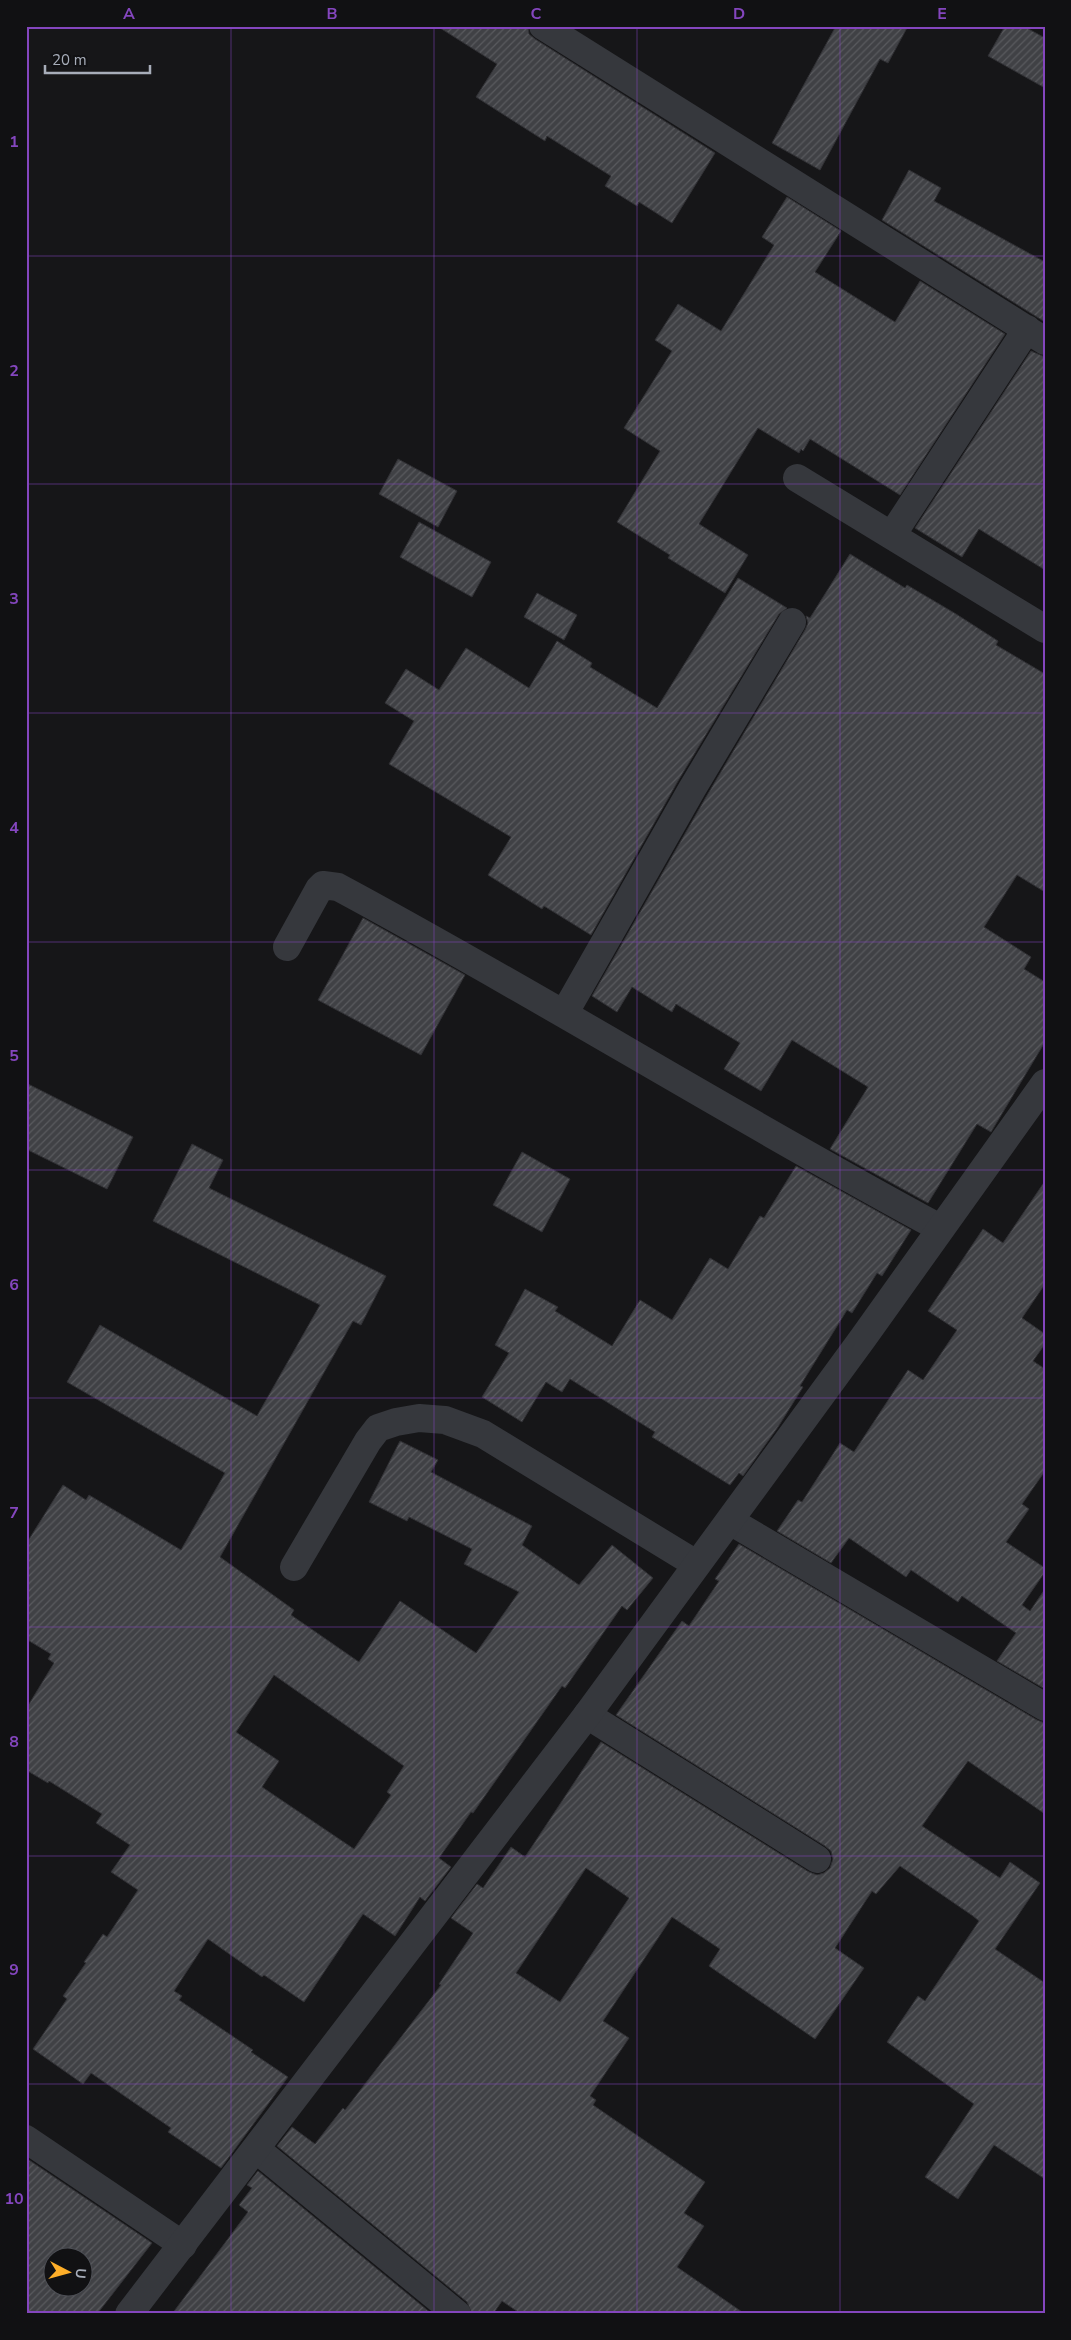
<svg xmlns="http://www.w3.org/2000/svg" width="1071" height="2340" viewBox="0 0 1071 2340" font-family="'Nunito Sans',sans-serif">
	<defs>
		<pattern id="building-hatch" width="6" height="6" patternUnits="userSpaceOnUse" patternTransform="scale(1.25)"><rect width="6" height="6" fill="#404145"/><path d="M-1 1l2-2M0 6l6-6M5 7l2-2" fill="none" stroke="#595a5e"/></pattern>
	</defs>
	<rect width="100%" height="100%" fill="#161618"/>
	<path fill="url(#building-hatch)" stroke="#303034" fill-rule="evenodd" d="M 437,26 L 528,26 L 529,34 L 535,39 L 715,153 L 672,223 L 639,202 L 637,206 L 605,186 L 611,176 L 547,136 L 545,141 L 476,97 L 497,64 Z
		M 836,26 L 908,26 L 888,63 L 880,59 L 820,170 L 772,143 Z
		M 1005,26 L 1023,26 L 1045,38 L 1045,88 L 988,56 Z
		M 909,170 L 941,188 L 934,201 L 1045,262 L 1045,322 L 882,220 Z
		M 787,197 L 841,231 L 815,272 L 895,322 L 920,281 L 1005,334 L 900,495 L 810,439 L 803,451 L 801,449 L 799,453 L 758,428 L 699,524 L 748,555 L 725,593 L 668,558 L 670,555 L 617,522 L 660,451 L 624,428 L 672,351 L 655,340 L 678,304 L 721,331 L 774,245 L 762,237 Z
		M 1031,351 L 1045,357 L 1045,570 L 979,529 L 962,557 L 915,528 Z
		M 398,459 L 457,491 L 438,527 L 379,494 Z
		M 419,522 L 491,562 L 472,597 L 400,557 Z
		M 850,554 L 905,588 L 907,585 L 956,614 L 998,641 L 996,645 L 1045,674 L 1045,892 L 1017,875 L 984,927 L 1031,957 L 1024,969 L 1045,982 L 1045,1042 L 991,1132 L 977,1124 L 928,1203 L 830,1149 L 868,1087 L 792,1040 L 761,1091 L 724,1069 L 740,1043 L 676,1004 L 672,1012 L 632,987 L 617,1012 L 592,996 L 706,797 L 805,630 L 808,623 L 806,616 L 810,618 Z
		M 738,578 L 787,608 L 779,614 L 678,781 L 591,935 L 544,906 L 542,909 L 488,875 L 511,837 L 389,764 L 414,721 L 385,703 L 406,669 L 439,690 L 466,648 L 529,688 L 557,641 L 592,663 L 590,667 L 657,708 Z
		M 537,593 L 577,615 L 564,640 L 524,617 Z
		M 363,918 L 465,975 L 421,1055 L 318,1000 Z
		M 26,1083 L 133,1137 L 107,1189 L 26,1149 Z
		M 192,1144 L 223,1160 L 209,1188 L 386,1276 L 361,1325 L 353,1321 L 220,1557 L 294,1610 L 291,1615 L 359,1662 L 400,1601 L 476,1653 L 519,1592 L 464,1564 L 472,1549 L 409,1517 L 407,1521 L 369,1502 L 400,1441 L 438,1460 L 431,1472 L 532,1526 L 522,1545 L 579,1585 L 612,1545 L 653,1578 L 627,1610 L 622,1606 L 565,1688 L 562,1686 L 473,1813 L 471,1812 L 439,1858 L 451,1867 L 425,1901 L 420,1897 L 395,1936 L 363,1914 L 304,2002 L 264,1975 L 262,1977 L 208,1939 L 174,1991 L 182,1996 L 179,2000 L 253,2050 L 251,2052 L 288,2077 L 221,2168 L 168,2132 L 171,2128 L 91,2073 L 83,2084 L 33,2049 L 67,1999 L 63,1996 L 86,1963 L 84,1962 L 103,1934 L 107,1937 L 138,1890 L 111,1872 L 130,1845 L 96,1823 L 102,1814 L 49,1781 L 48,1783 L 26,1770 L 26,1709 L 54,1663 L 48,1659 L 51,1654 L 26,1639 L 26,1544 L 63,1485 L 86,1500 L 89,1495 L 181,1550 L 225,1473 L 67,1382 L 100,1325 L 257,1416 L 320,1305 L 153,1221 ZM 274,1675 L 404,1766 L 387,1792 L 391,1795 L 354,1849 L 262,1787 L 279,1761 L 236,1732 Z
		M 522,1152 L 570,1179 L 542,1232 L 493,1205 Z
		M 796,1166 L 911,1230 L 882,1276 L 877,1273 L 852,1313 L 847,1310 L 800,1386 L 803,1387 L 778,1427 L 743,1476 L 739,1473 L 730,1485 L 652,1437 L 655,1432 L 570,1379 L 562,1392 L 546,1382 L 522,1422 L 482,1397 L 509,1353 L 495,1345 L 525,1289 L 558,1307 L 555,1311 L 612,1346 L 640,1300 L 672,1320 L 710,1258 L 728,1269 L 760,1216 L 764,1218 Z
		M 1045,1181 L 1045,1284 L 1022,1318 L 1045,1334 L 1045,1344 L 1033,1361 L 1045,1369 L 1045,1471 L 1022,1504 L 1029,1509 L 1006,1542 L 1045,1568 L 1045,1572 L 1022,1605 L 1030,1611 L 1045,1589 L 1045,1689 L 997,1661 L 1016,1633 L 962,1596 L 958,1602 L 911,1570 L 906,1577 L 849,1538 L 831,1563 L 777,1531 L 798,1500 L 802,1502 L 840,1443 L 854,1452 L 908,1370 L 923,1380 L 957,1330 L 928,1311 L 983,1229 L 1003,1243 Z
		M 739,1544 L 1037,1720 L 1045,1723 L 1045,1814 L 968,1761 L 922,1826 L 1000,1878 L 1010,1862 L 1040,1883 L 995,1949 L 1045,1983 L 1045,2179 L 994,2145 L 958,2199 L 925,2177 L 974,2104 L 887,2042 L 918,1996 L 925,2001 L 979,1921 L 973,1916 L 900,1866 L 876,1894 L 872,1891 L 835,1948 L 864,1968 L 815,2039 L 709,1966 L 720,1949 L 672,1917 L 603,2021 L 629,2038 L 590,2096 L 596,2100 L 593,2105 L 705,2182 L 684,2213 L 704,2226 L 677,2267 L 745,2314 L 521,2314 L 502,2301 L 493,2314 L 472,2314 L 467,2302 L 277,2146 L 292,2127 L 315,2144 L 343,2108 L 345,2110 L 441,1985 L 439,1984 L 473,1933 L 451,1918 L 477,1884 L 483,1888 L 511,1847 L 525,1857 L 601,1742 L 809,1872 L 817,1875 L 824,1873 L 830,1868 L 833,1859 L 831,1851 L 825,1846 L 616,1715 L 682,1621 L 689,1626 L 719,1581 L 715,1579 ZM 586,1868 L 629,1898 L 560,2002 L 516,1973 Z
		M 26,2158 L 152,2243 L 97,2314 L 26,2314 ZM 52,2258 L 82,2258 L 82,2288 L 52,2288 Z
		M 258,2171 L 432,2314 L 172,2314 L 248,2212 L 239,2205 L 252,2188 L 247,2185 Z"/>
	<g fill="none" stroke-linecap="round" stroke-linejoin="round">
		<path stroke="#36383d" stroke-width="28" d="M 543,26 L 1045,341
			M 797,478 L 1045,629
			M 892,535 L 1027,329
			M 287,947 L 319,889 L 323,885 L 338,887 C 541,996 737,1119 940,1228
			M 564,1014 L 692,789 L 792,622
			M 730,1521 L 1045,1707
			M 294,1567 L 368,1441 L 378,1428 L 396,1422 L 419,1418 L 445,1420 L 483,1434 L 696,1564
			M 587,1715 L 817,1859
			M 26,2139 L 183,2245
			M 256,2149 L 457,2314"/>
		<path stroke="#36383d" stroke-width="28" d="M 129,2314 L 587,1715 L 863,1338 L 1045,1083"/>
	</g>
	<path fill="none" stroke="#8446be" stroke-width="1" stroke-opacity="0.55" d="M 231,26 L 231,2314M 434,26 L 434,2314M 637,26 L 637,2314M 840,26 L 840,2314M 26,256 L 1045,256M 26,484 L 1045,484M 26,713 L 1045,713M 26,942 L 1045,942M 26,1170 L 1045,1170M 26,1398 L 1045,1398M 26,1627 L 1045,1627M 26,1856 L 1045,1856M 26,2084 L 1045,2084"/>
	<rect width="1071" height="2340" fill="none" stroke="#111113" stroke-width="55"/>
	<g transform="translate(68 2272) rotate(96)"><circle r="24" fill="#111113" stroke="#4d4f55"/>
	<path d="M0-4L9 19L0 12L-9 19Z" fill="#fdae29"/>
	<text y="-8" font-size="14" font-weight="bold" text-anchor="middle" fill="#a7adb9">U</text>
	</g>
	<path d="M45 65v8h105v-8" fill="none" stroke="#a7adb9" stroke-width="2.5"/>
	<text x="52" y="65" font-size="15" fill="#a7adb9" stroke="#111113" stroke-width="4" paint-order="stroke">20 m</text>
	<rect x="28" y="28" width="1016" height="2284" fill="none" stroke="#8446be" stroke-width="2"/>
	<g font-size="16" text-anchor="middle" font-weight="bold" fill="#8446be">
		<text x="129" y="19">A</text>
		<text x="332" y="19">B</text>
		<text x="536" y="19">C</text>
		<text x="739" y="19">D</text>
		<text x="942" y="19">E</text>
		<text x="14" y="147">1</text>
		<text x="14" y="376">2</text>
		<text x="14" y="604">3</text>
		<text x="14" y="833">4</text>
		<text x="14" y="1061">5</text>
		<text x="14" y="1290">6</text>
		<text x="14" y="1518">7</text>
		<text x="14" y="1747">8</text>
		<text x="14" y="1975">9</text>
		<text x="14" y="2204">10</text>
	</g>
</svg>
